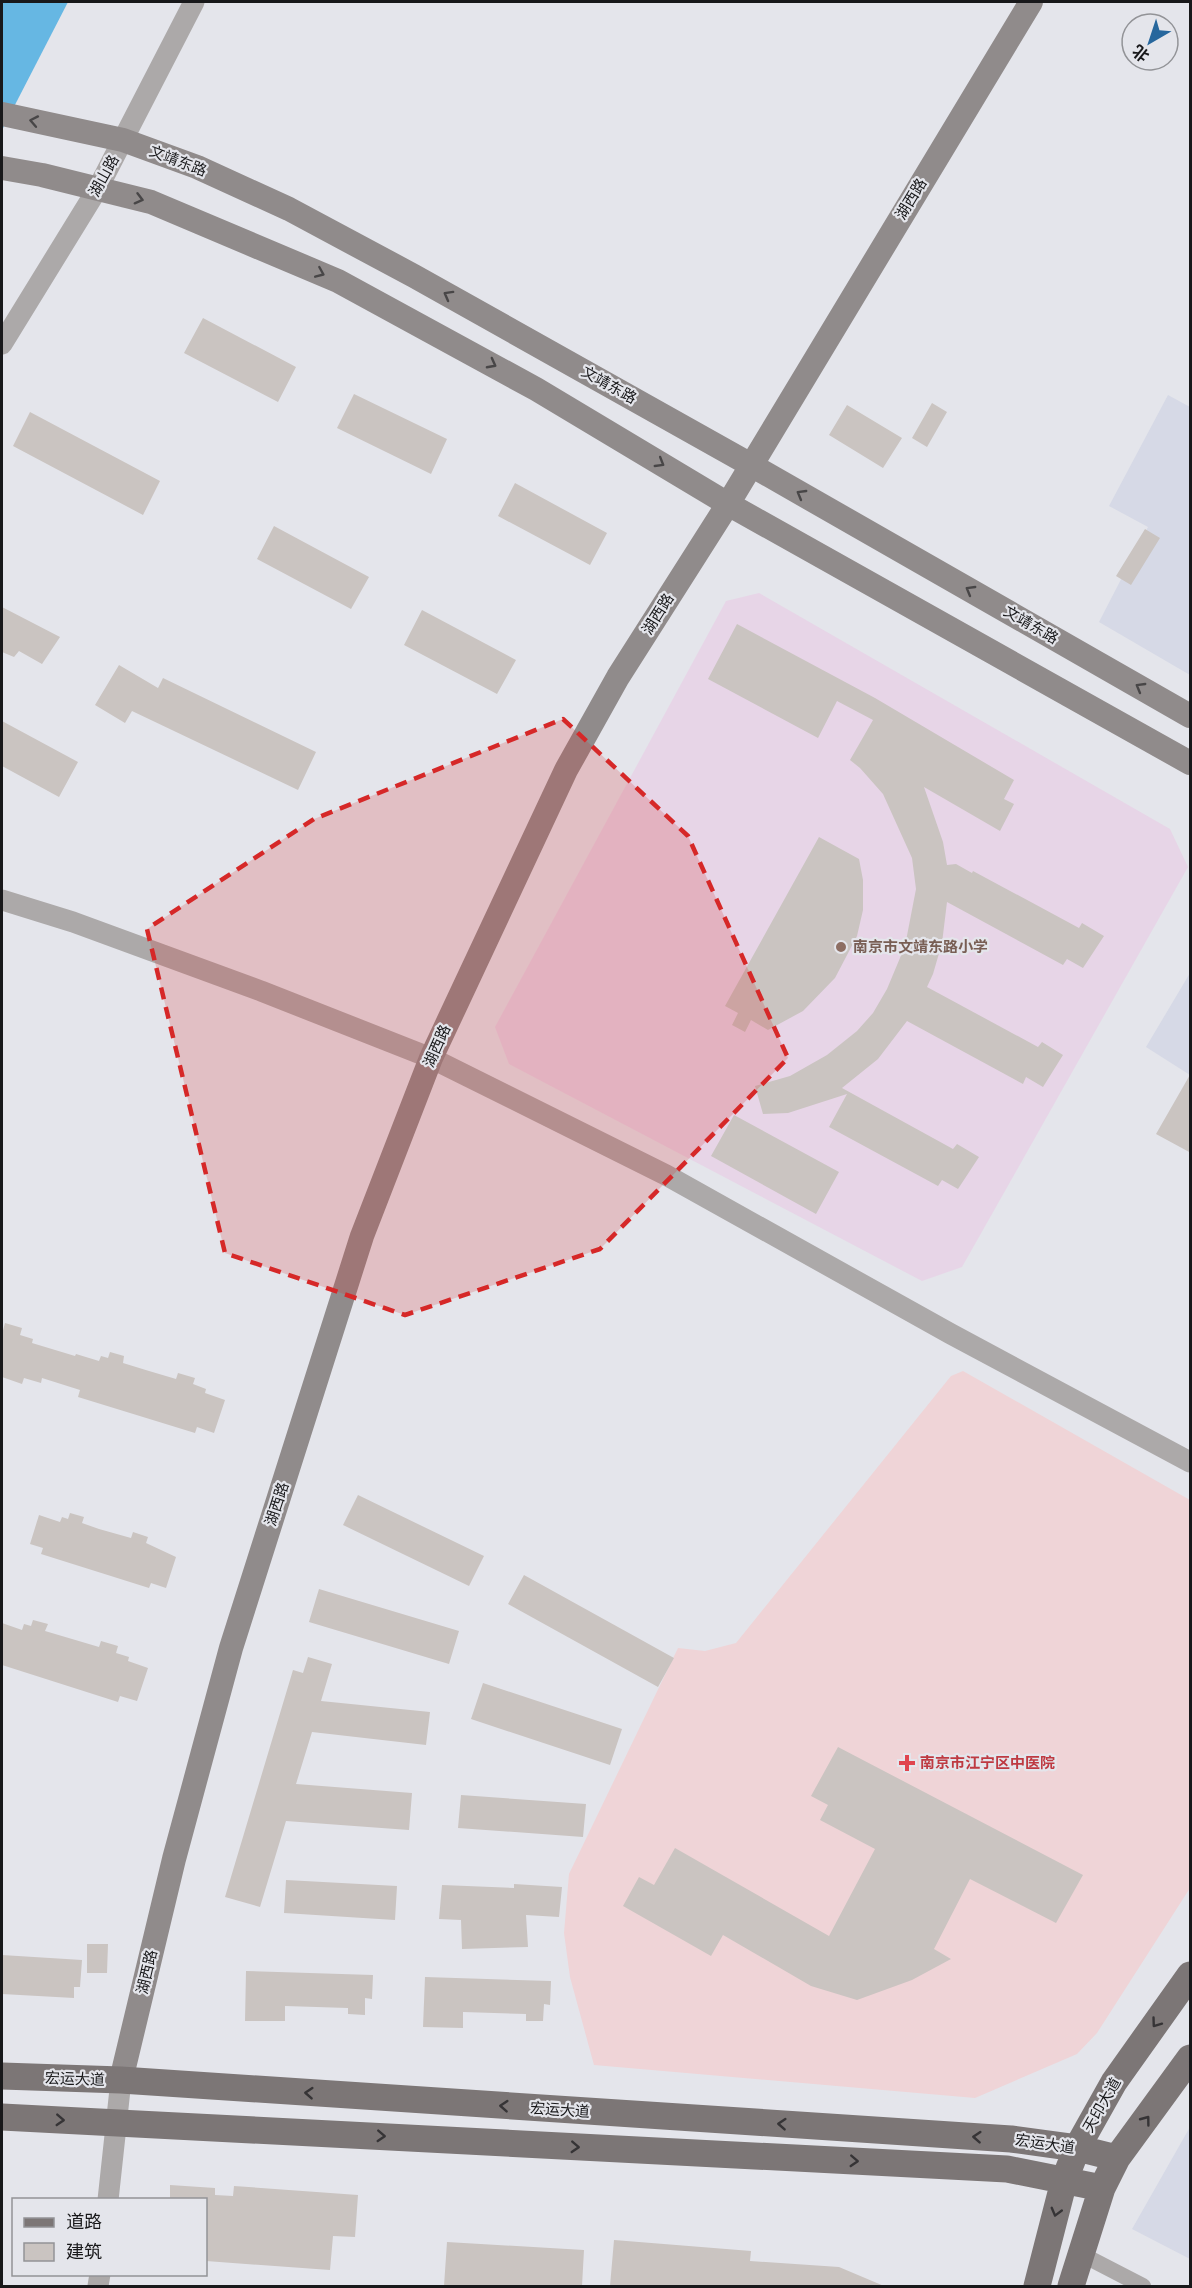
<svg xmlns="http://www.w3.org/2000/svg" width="1192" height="2288" viewBox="0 0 1192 2288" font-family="'IBM Plex Sans','Noto Sans SC',sans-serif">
	<rect width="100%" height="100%" fill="#e4e5eb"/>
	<path fill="#d6d9e6" d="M 1168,395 L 1190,407 L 1190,675 L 1099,622 L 1148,527 L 1109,506 Z
		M 1190,973 L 1190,1075 L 1146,1047 Z
		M 1190,2127 L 1190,2259 L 1132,2229 Z"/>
	<path fill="#e7d5e7" d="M 759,593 L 1170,829 L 1188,867 L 962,1267 L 922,1281 L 509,1064 L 495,1027 L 726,601 Z"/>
	<path fill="#efd4d7" d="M 963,1371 L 1190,1500 L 1190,1888 L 1097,2033 L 1077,2054 L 975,2098 L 594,2065 L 570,1977 L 564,1933 L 569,1874 L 678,1648 L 705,1651 L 736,1643 L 951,1376 Z"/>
	<path fill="#66b7e3" d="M 2,2 L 68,2 L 2,130 Z"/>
	<path fill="#cac4c1" d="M 203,318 L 296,367 L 278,402 L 184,353 Z
		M 354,394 L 447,439 L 431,474 L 337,428 Z
		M 932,403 L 947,412 L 927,447 L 912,438 Z
		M 847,405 L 902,438 L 883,468 L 829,435 Z
		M 30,412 L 160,481 L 143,515 L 13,446 Z
		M 515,483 L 607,533 L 590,565 L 498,516 Z
		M 274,526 L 369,577 L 351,609 L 257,559 Z
		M 1145,529 L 1160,538 L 1131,585 L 1116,576 Z
		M 2,607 L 60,637 L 42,664 L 19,651 L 14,657 L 2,652 Z
		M 422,610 L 516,660 L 497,694 L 404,645 Z
		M 737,624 L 875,698 L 1014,780 L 1004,799 L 1014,804 L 1000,831 L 924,787 L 943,842 L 947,865 L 956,864 L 972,873 L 973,871 L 1079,928 L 1082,923 L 1104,936 L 1083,968 L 1067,959 L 1063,965 L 947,902 L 942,943 L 933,974 L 927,987 L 1038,1047 L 1042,1042 L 1063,1055 L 1043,1087 L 1026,1077 L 1023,1084 L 907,1021 L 878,1059 L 842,1088 L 953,1149 L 957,1144 L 979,1157 L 958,1189 L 942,1180 L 938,1186 L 829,1127 L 847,1094 L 788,1113 L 763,1114 L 755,1086 L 790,1076 L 827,1055 L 857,1031 L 873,1013 L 887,989 L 905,946 L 916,889 L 912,858 L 883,794 L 860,768 L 850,760 L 873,720 L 837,701 L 818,738 L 708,679 Z
		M 119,665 L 158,688 L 163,678 L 316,752 L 298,790 L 132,711 L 125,723 L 95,705 Z
		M 2,721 L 78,762 L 59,797 L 2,766 Z
		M 819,837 L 859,859 L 863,880 L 863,910 L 857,936 L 835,978 L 803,1011 L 768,1030 L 751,1020 L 745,1032 L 732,1025 L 738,1013 L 725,1006 Z
		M 1191,1073 L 1191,1153 L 1156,1134 Z
		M 734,1115 L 839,1172 L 816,1214 L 711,1156 Z
		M 5,1323 L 22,1328 L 20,1335 L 33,1339 L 32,1343 L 75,1356 L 76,1354 L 99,1361 L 101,1356 L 108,1358 L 110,1352 L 124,1356 L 123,1363 L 149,1371 L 176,1379 L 178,1373 L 195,1378 L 193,1384 L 206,1389 L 205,1393 L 225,1400 L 214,1433 L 197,1427 L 195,1433 L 78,1397 L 80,1390 L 42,1378 L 41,1383 L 24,1378 L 22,1384 L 2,1377 L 2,1334 Z
		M 358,1495 L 484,1556 L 469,1586 L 343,1525 Z
		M 70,1513 L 84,1517 L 82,1523 L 99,1529 L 131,1538 L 133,1532 L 148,1537 L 146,1543 L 176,1557 L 166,1588 L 151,1583 L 149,1588 L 41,1554 L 43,1548 L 30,1544 L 39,1515 L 60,1522 L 62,1517 L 68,1519 Z
		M 524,1575 L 674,1658 L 658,1687 L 508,1604 Z
		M 319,1589 L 459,1631 L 449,1664 L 309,1622 Z
		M 33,1620 L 48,1624 L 45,1631 L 99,1647 L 101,1641 L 118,1646 L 116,1653 L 129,1657 L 128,1661 L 148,1668 L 137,1701 L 120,1696 L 118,1702 L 2,1665 L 2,1623 L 22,1630 L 24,1624 L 31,1626 Z
		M 308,1657 L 332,1664 L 321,1701 L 430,1712 L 426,1745 L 312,1732 L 296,1784 L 412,1793 L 409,1830 L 286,1821 L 260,1907 L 225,1897 L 293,1670 L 303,1673 Z
		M 483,1683 L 622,1729 L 610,1765 L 471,1719 Z
		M 838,1747 L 1083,1875 L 1056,1923 L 970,1879 L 934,1949 L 951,1959 L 912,1980 L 857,2000 L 811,1986 L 723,1935 L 711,1956 L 623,1906 L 639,1877 L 654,1885 L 675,1848 L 829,1936 L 875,1849 L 820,1820 L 828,1805 L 811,1796 Z
		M 461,1795 L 586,1804 L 583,1837 L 458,1828 Z
		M 286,1880 L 397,1886 L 395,1920 L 284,1913 Z
		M 514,1884 L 562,1887 L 559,1917 L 526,1915 L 528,1947 L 462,1949 L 461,1920 L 439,1919 L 442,1885 L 514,1888 Z
		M 87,1944 L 108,1944 L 107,1973 L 87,1973 Z
		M 2,1955 L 82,1960 L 80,1987 L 74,1987 L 74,1998 L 2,1994 Z
		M 246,1971 L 373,1975 L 372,1999 L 365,1998 L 365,2015 L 348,2014 L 348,2008 L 285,2006 L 285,2021 L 245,2021 Z
		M 425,1977 L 551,1981 L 550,2005 L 544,2004 L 543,2021 L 526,2021 L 526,2014 L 463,2012 L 463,2028 L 423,2027 Z
		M 170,2185 L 215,2188 L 215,2195 L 233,2196 L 234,2186 L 358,2195 L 355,2237 L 333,2236 L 330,2270 L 206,2261 L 206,2199 L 170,2199 Z
		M 614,2240 L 751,2251 L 750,2261 L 839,2267 L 884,2286 L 610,2286 Z
		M 447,2242 L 584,2250 L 582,2286 L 444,2286 Z"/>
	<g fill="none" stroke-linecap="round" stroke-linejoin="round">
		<path stroke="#aca9a9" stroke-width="16" d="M 1081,2254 L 1143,2286"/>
		<path stroke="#aca9a9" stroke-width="21" d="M 2,344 L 98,188 L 194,2
			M 2,900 L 73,922 L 261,991 L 431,1058 L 666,1175 L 951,1334 L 1190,1462
			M 108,2200 L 121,2080
			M 98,2286 L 100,2274"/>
		<path stroke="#908b8b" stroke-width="24" d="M 2,114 L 123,140 L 197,167 L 289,209 L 414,276 L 751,465 L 1190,716
			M 2,168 L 42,175 L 151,202 L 338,281 L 536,389 L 728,504 L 1190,763
			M 121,2080 L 174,1859 L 231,1648 L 362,1236 L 431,1058 L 566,770 L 618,677 L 728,504 L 1031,2"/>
		<path stroke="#7c7676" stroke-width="27" d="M 2,2076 L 121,2080 L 1011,2139 L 1077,2148 L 1117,2158
			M 2,2117 L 1007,2169 L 1102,2188
			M 1037,2286 L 1064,2181 L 1077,2148 L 1114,2082 L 1190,1975
			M 1071,2286 L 1102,2188 L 1117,2158 L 1190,2058"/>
	</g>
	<defs><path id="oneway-chevron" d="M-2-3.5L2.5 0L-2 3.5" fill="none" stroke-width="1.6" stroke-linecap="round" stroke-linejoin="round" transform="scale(1.5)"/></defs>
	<g stroke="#484647">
		<use href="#oneway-chevron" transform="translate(34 121) rotate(-169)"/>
		<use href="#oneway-chevron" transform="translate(139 199) rotate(15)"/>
		<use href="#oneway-chevron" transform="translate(320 273) rotate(23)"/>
		<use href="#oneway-chevron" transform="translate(448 295) rotate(-151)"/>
		<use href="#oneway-chevron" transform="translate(492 364) rotate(28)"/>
		<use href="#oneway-chevron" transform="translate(660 463) rotate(31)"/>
		<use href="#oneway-chevron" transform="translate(801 494) rotate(-150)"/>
		<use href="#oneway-chevron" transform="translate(970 590) rotate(-150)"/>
		<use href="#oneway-chevron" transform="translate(1140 687) rotate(-150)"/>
	</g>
	<g stroke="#363436">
		<use href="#oneway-chevron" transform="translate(1156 2023) rotate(126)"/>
		<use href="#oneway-chevron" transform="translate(309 2093) rotate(-176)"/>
		<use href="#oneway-chevron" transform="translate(504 2106) rotate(-176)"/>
		<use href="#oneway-chevron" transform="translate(60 2120) rotate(3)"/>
		<use href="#oneway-chevron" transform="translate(1146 2120) rotate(-53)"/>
		<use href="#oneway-chevron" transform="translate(782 2124) rotate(-176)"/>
		<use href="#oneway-chevron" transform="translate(381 2136) rotate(3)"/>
		<use href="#oneway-chevron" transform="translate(977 2137) rotate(-176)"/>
		<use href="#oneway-chevron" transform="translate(575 2147) rotate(3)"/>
		<use href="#oneway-chevron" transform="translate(854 2161) rotate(3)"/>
		<use href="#oneway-chevron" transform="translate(1056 2212) rotate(105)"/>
	</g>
	<path fill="#d62828" fill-opacity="0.2" stroke="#d62828" stroke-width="4.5" stroke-dasharray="12 8" stroke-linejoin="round" d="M 563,719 L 688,836 L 788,1058 L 600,1249 L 405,1315 L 225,1253 L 147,929 L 314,819 Z"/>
	<circle fill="#8d6e63" stroke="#e4e5eb" stroke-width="2" cx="841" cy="947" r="6"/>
	<path fill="#e0444e" stroke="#e4e5eb" stroke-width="2" d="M904 1754h6v6h6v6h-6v6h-6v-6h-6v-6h6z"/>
	<g text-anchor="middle" stroke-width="4.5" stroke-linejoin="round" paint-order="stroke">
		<g font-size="15" fill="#18181a" stroke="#e4e5eb">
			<text transform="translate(178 161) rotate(21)" y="5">文靖东路</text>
			<text transform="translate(104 176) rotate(-61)" y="5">湖山路</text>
			<text transform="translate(911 199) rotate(-59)" y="5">湖西路</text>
			<text transform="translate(609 385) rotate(29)" y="5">文靖东路</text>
			<text transform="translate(658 614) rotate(-58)" y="5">湖西路</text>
			<text transform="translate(1031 625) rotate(30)" y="5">文靖东路</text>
			<text transform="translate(437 1046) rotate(-66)" y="5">湖西路</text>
			<text transform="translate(277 1504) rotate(-72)" y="5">湖西路</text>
			<text transform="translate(147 1972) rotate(-77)" y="5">湖西路</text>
			<text transform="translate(75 2079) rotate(2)" y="5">宏运大道</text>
			<text transform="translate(1102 2105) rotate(-60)" y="5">天印大道</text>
			<text transform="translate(560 2110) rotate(4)" y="5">宏运大道</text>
			<text transform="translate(1045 2144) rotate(8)" y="5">宏运大道</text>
		</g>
		<g font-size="15" font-weight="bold" fill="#785e54" stroke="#e4e5eb" text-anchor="start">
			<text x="853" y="952">南京市文靖东路小学</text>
		</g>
		<g font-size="15" font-weight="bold" fill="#be3a42" stroke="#e4e5eb" text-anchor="start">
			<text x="920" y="1768">南京市江宁区中医院</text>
		</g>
	</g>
	<rect width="1192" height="2288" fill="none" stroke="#18181a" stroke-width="6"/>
	<rect x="12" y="2198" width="195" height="78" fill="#e4e5eb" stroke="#929397" stroke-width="1.5"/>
	<rect x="24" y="2218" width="30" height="9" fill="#7c7676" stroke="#929397" stroke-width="1.5"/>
	<text x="66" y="2228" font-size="18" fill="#18181a">道路</text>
	<rect x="24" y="2243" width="30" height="18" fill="#cac4c1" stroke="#929397" stroke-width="1.5"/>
	<text x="66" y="2258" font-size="18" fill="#18181a">建筑</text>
	<g transform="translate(1150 42) rotate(219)"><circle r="28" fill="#e4e5eb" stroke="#929397" stroke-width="1.5"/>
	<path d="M0-4.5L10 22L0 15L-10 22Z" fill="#27679d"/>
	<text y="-9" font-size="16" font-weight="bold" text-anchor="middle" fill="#18181a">北</text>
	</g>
</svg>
